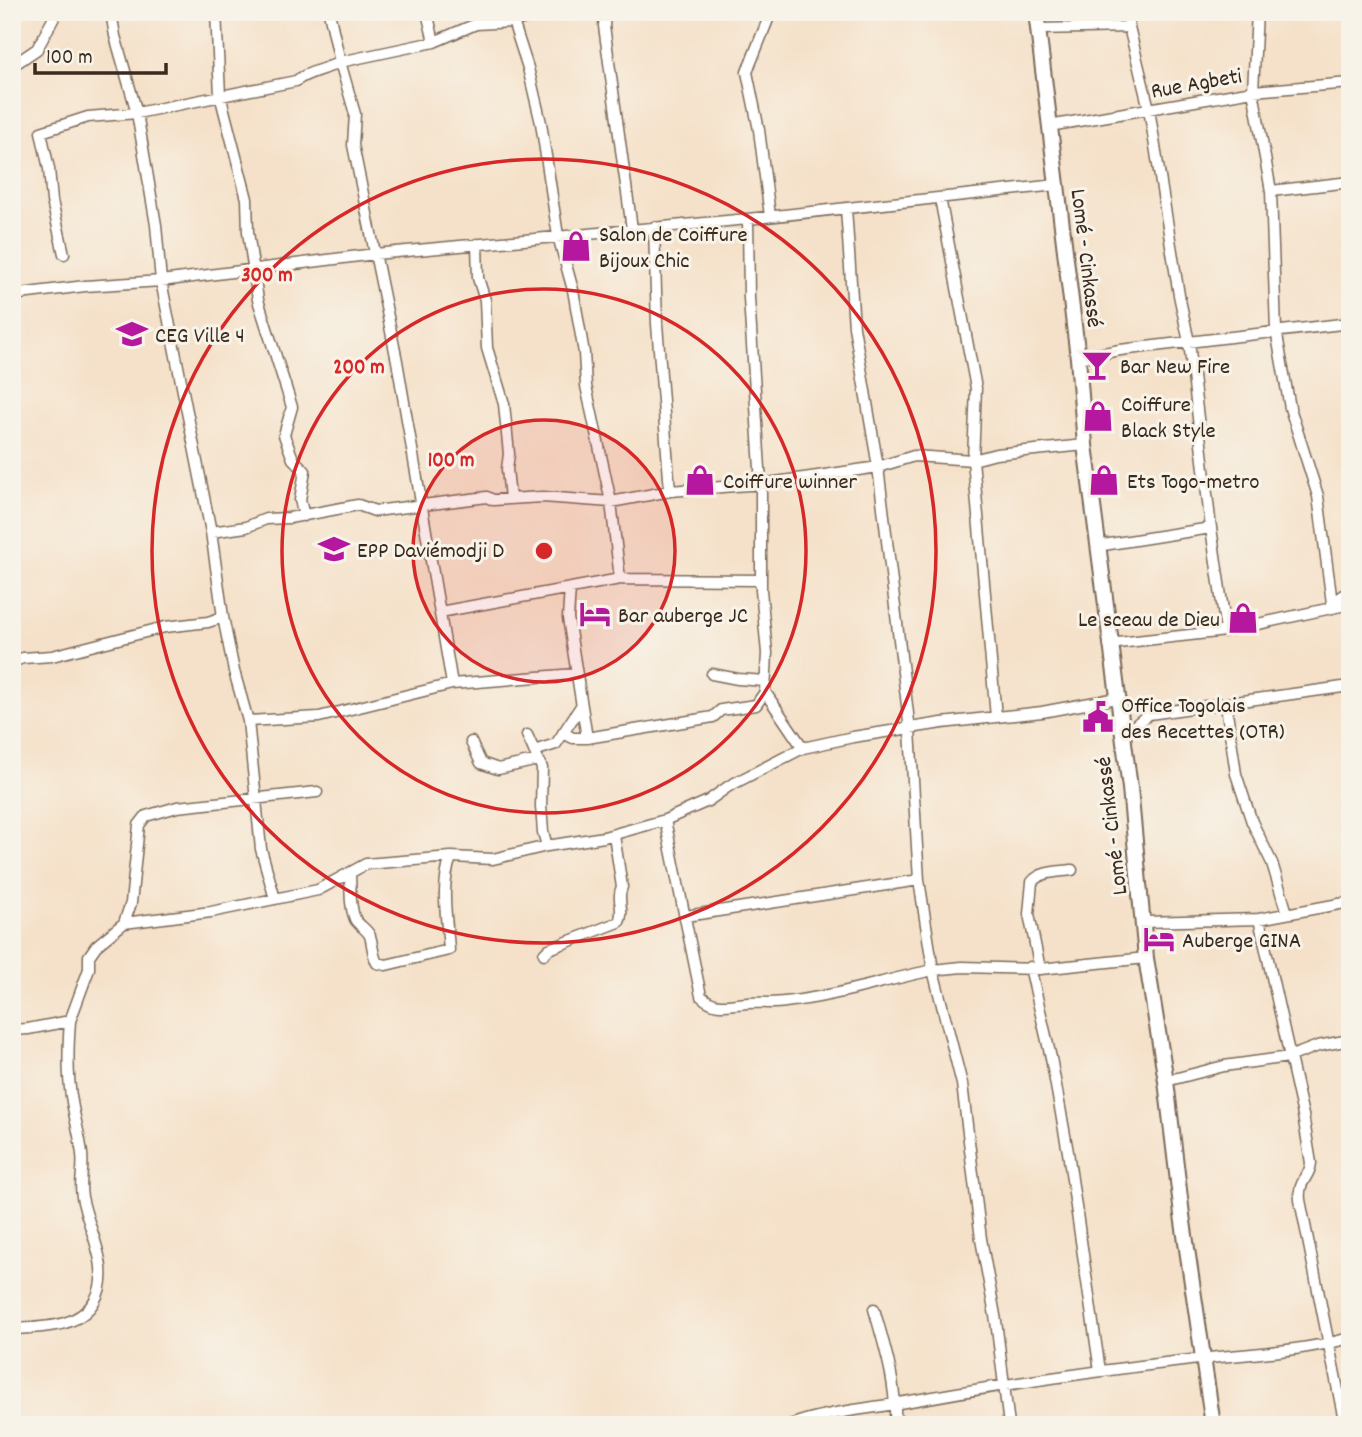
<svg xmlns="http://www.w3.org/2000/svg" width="1362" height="1437" viewBox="0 0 1362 1437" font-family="Dekko,sans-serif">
	<rect width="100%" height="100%" fill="#f7f3e8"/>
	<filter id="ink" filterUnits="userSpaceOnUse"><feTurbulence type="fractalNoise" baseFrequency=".0143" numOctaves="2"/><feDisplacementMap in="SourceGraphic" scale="14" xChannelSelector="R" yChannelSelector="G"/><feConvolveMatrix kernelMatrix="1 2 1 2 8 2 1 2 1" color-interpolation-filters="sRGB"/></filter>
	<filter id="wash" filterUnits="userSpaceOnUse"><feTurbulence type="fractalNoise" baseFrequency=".00686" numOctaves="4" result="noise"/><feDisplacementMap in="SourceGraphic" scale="28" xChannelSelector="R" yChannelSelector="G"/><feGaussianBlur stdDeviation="1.57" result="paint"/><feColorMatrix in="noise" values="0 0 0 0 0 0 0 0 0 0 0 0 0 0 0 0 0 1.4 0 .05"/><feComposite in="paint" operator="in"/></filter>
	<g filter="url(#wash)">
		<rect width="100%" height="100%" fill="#f5e1c9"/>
	</g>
	<g filter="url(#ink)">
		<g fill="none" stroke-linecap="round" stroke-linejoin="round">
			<defs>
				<path id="minor" d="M 111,12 L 115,36 L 137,113 L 156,225 L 161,281 L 211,532 L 223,617 L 234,671 L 248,721 L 261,849 L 275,899
					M 216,12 L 220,95 L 247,199 L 248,232 L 258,300 L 292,407 L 284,435 L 293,459 L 305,471 L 300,500 L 304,516
					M 329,12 L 340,62 L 355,114 L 353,145 L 397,361 L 452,684
					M 427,12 L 434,42
					M 510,12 L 528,68 L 541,123 L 558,236 L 573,290 L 584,353 L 586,386 L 611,502 L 620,579
					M 605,12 L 604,26 L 632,229
					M 1128,12 L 1129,27 L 1149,109 L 1179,295 L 1189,342 L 1211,528 L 1226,631
					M 1257,12 L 1253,91 L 1271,191 L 1276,330 L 1290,408 L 1318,496 L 1332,603
					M 1038,29 L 1129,27
					M 12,66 L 37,49 L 57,12
					M 1049,126 L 1253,91 L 1350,83
					M 1271,191 L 1350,182
					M 940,198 L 976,388 L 973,460 L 996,717
					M 846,208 L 854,327 L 878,467 L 910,730 L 919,880 L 933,970 L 962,967 L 1040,969 L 1146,958
					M 770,216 L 759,130 L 747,72 L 771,12
					M 748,219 L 749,298 L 761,484 L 761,590 L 767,653 L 765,692 L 803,748
					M 654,227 L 657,324 L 670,491
					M 477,244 L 478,278 L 485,300 L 487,348 L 504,404 L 509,454 L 507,469 L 510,498
					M 64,254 L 52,201 L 49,169 L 41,132 L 88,117 L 137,113 L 296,81 C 309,71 325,70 340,62 L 434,42 L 476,24 L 512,22 L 545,12
					M 12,295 L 85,286 L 161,281 L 375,254 L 748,219 L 1056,185
					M 1078,358 L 1120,350 L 1350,323
					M 211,532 L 246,527 L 266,519 L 289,518 L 358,505 L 375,511 L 487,497 L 493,500 L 543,497 L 611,502 L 670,491 L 761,484 L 818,476 L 878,467 L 914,456 L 973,460 L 996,454 L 1085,445
					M 1097,546 L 1211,528
					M 570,588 L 568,618 L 587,738
					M 1333,608 L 1332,603 L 1350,590
					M 440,612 L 620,579 L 761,580
					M 1109,644 L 1226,631 L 1350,604
					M 12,662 L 23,658 L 52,656 L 165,627 L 208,622 L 223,617
					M 712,674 L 738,679 L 765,681
					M 1226,705 L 1236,774 L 1252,822 L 1272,863 L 1287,913
					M 248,721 L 319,717 L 452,684 L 575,674
					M 563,733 L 573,738 L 587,738 L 713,717 L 721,710 L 756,705 L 765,692
					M 527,735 L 542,768 L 541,806 L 543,832 L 547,846
					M 1122,736 L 1149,714 L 1350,686
					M 471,742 L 481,763 L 498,769 L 538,760
					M 534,751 L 556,744 L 581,706
					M 665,820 L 701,996 C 716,1010 728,1004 747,1003 C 759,1002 772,1004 785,1002 C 835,997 884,980 933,970 L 962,1084 L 981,1239 L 996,1321 L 1009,1425
					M 350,874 C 351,888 349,905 355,919 C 358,925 367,929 370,936 C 373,945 372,953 377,963 L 386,965 L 449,950 C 447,918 440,888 451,857
					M 686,916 L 919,880
					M 1259,919 L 1303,1115 L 1311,1163 C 1309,1180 1298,1179 1300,1200 L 1345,1425
					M 1144,922 L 1259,919 L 1350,902
					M 124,923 L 131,903 L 139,825 L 146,816 L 177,807 L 317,792
					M 544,954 L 549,949 L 619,922 C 625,911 616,898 622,887 L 614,835
					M 1030,967 L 1051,1058 L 1068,1152 L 1100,1371
					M 1040,969 L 1029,914 L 1032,882 C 1041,871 1058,872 1072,870
					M 12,1030 L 28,1029 L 70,1021 L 89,969 L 89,956 L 96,946 L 124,923 L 211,912 L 318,890 L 366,864 L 451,857 L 493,859 L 547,846 L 604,837 L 665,820 L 708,801 L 729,786 L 803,748 L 853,737 L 942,723 L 1042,712 L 1117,698
					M 1166,1081 L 1224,1066 L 1289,1057 L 1318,1046 L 1350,1040
					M 874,1309 C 885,1348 897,1384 895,1425
					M 12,1329 C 41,1327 79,1329 95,1300 C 113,1269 88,1230 82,1197 C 79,1183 84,1169 82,1154 C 80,1136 75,1120 72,1102 C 67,1076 68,1047 70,1021
					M 790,1425 C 825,1412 862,1410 899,1403 C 992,1386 1087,1372 1182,1361 C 1238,1354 1295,1353 1350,1338"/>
				<path id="highway" d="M 1036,12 L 1078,358 L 1085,445 L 1130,788 L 1146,958 L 1166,1081 L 1182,1215 L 1213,1425"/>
			</defs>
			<use href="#minor" stroke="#7c6a5a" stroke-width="13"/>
			<use href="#highway" stroke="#7c6a5a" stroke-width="18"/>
			<use href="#minor" stroke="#fff" stroke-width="10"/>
			<use href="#highway" stroke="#fff" stroke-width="14"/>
		</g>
	</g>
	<circle cx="544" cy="551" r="131" fill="#d62828" fill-opacity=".12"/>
	<g fill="none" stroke="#d62828" stroke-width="3.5">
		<circle cx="544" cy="551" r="131"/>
		<circle cx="544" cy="551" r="262"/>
		<circle cx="544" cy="551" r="392"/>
	</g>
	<defs>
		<symbol id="shop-bare" viewBox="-9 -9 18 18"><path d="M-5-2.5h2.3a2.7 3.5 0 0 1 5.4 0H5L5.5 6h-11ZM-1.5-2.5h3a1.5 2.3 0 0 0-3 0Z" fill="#b5179e" stroke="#f7f3e8" stroke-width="2.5" paint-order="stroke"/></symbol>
		<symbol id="school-bare" viewBox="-9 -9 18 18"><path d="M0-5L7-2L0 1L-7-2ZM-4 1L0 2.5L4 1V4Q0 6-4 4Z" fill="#b5179e" stroke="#f7f3e8" stroke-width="2.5" paint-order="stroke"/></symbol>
		<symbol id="bar-bare" viewBox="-9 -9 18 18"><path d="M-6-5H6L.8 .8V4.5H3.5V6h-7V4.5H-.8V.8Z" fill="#b5179e" stroke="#f7f3e8" stroke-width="2.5" paint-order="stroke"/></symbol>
		<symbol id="hotel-bare" viewBox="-9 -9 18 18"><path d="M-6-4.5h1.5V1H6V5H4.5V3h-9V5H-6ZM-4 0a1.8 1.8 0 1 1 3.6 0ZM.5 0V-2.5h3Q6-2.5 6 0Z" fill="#b5179e" stroke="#f7f3e8" stroke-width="2.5" paint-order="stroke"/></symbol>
		<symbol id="civic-bare" viewBox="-9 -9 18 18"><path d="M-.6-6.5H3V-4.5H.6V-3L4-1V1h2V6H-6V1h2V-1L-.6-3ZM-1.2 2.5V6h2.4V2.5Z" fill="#b5179e" stroke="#f7f3e8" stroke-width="2.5" paint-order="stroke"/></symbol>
	</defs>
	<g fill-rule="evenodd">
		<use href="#shop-bare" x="554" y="224" width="44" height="44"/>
		<use href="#school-bare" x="110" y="312" width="44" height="44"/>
		<use href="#bar-bare" x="1075" y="343" width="44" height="44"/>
		<use href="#shop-bare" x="1076" y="394" width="44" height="44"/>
		<use href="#shop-bare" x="678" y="458" width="44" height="44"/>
		<use href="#shop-bare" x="1082" y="458" width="44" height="44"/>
		<use href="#school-bare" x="312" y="527" width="44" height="44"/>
		<use href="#hotel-bare" x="573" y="592" width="44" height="44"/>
		<use href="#shop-bare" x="1221" y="596" width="44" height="44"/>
		<use href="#civic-bare" x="1076" y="695" width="44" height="44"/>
		<use href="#hotel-bare" x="1137" y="917" width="44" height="44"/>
	</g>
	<g text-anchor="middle" stroke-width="6" stroke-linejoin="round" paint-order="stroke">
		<g font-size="23" fill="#3b2a1e" stroke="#f7f3e8">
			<text transform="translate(1196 82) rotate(-10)" y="8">Rue Agbeti</text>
			<text transform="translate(1088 258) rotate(83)" y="8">Lomé - Cinkassé</text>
			<text transform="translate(1110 826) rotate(-97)" y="8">Lomé - Cinkassé</text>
		</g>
		<g font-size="23" fill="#3b2a1e" stroke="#f7f3e8" text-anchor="start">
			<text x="599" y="241">Salon de Coiffure<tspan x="599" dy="26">Bijoux Chic</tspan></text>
			<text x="155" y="342">CEG Ville 4</text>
			<text x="1120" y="373">Bar New Fire</text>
			<text x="1121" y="411">Coiffure<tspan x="1121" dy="26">Black Style</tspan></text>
			<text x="723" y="488">Coiffure winner</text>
			<text x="1127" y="488">Ets Togo-metro</text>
			<text x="357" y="557">EPP Daviémodji D</text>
			<text x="618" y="622">Bar auberge JC</text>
			<text x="1220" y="626" text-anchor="end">Le sceau de Dieu</text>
			<text x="1121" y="712">Office Togolais<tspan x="1121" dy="26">des Recettes (OTR)</tspan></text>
			<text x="1182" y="947">Auberge GINA</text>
		</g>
	</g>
	<circle cx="544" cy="551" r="10" fill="#d62828" stroke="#f7f3e8" stroke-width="3.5"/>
	<g font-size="21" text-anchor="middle" font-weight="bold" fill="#d62828" stroke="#f7f3e8" stroke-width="6" stroke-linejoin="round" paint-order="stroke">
		<text x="267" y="281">300 m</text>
		<text x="359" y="373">200 m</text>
		<text x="451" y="466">100 m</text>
	</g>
	<rect width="1362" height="1437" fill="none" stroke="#f7f3e8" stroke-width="42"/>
	<path d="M35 63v10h131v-10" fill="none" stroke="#3b2a1e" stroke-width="3.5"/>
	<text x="46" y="63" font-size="21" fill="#3b2a1e" stroke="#f7f3e8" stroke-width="5" paint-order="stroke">100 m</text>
</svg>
